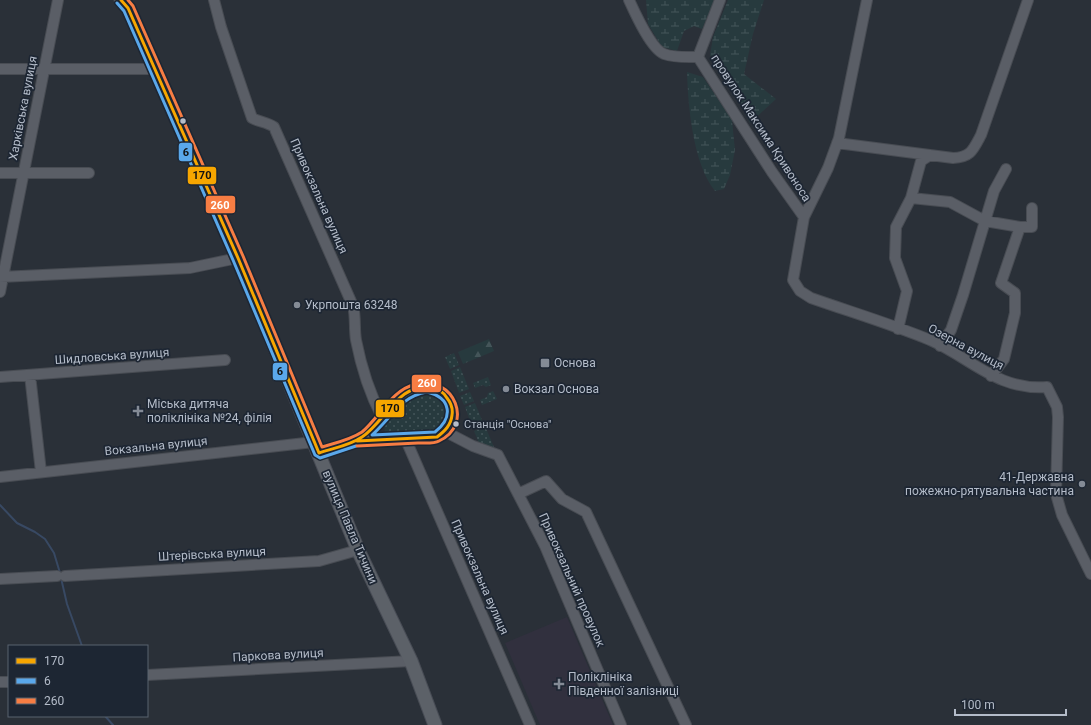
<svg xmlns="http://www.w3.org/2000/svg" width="1091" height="725" viewBox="0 0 1091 725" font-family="Roboto,sans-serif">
	<defs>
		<pattern id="grass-dots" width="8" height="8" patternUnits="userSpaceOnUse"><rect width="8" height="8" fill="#273a3e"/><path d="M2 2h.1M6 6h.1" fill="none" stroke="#445559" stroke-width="1.8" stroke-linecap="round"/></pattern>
		<pattern id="forest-firs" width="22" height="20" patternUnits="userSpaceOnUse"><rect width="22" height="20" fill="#273a3e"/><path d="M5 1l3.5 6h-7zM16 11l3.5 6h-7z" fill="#445559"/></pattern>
		<pattern id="wetland-marsh" width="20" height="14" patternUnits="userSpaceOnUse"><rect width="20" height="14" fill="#273a3e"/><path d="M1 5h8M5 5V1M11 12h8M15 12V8" fill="none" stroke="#445559"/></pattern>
	</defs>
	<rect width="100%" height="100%" fill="#2a3038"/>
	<path fill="#31303e" d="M 567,617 L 613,725 L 540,725 L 505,643 Z"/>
	<path fill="url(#grass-dots)" d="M 454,353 L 459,365 L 450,369 L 445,357 Z
		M 460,367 L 469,389 L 459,393 L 451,371 Z
		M 488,377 L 491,385 L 486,387 L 483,385 L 475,388 L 473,383 Z
		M 493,391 L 497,399 L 482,405 L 480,400 L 487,397 L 488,393 Z
		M 423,392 C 443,395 450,403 447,424 L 436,431 L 389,434 L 385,432 L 384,426 C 395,412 406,396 423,392 Z
		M 470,392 L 474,401 L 464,405 L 460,396 Z
		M 475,403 L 484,425 L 473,429 L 465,407 Z
		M 485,426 L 496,452 L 481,448 L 474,431 Z"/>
	<path fill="url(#forest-firs)" d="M 489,339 L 494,351 L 463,364 L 458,352 Z"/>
	<path fill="url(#wetland-marsh)" d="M 646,0 L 715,0 L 702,29 L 694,26 L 684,31 L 677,51 L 662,47 L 648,24 Z
		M 728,0 L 764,0 L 753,34 L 744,74 L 776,99 L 750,123 L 730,81 L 710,55 L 713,37 Z
		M 687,72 L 703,77 L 732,120 L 735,150 L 730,175 L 724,189 L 715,191 C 693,164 688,106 687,72 Z"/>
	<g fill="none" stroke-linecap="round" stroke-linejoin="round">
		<path stroke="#384963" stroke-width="2" d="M 0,505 L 17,523 L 35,532 L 45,539 L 54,553 L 60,573
			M 61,578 L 67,604 L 82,646
			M 105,716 L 113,725"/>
		<defs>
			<path id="minor" d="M 214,0 L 221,27 L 252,118 C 259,122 267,122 274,127 L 353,306 C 356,317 354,329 356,340 C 361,366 370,394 382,417
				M 629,0 C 635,13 651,49 664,54 C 675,58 687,57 698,57
				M 867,0 L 839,138 L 828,168 L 804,217 L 793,280 L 800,291 L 811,298 C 851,312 891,324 930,340 C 971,358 998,391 1047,387 L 1057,407 L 1058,417 L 1056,494 L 1062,515 L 1091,574
				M 698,57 L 772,172 L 804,217
				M 698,57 L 720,0
				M 0,69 L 154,69
				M 837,143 L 953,158 C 971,157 973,150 981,135 L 1028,0
				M 0,173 L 89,173
				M 911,198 L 950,202 L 985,221 L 1020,227 L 1032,227 L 1032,208
				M 0,277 L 190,268 L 238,258
				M 0,292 L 58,0
				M 898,329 L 907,291 L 895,258 L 896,227 L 911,198 L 921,161 L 930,155
				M 940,346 L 951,330 L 963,295 L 994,191 L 1006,169
				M 30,375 L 41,472
				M 991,376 L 1004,359 L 1015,313 L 1015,293 L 1001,283 L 1020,227
				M 0,377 L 225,360
				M 446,432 L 473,446 L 498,455 L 545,546 L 621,725
				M 406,440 L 530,725
				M 319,453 C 334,448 351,445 364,436 C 382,422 393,396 416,389 C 449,378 468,419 437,437 L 357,441
				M 0,477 L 314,442
				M 518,494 L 546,481 L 562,499 L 586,512 L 686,725
				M 65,576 L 319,561 L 358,550
				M 0,579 L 57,576
				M 147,675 L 411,661
				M 0,682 L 9,682"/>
			<path id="major" d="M 121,0 L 128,8 L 238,258 L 358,550 L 411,661 L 435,725"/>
		</defs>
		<use href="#minor" stroke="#484c53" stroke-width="12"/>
		<use href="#major" stroke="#484c55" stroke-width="15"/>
		<use href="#minor" stroke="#5a5e66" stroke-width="10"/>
		<use href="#major" stroke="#5c6168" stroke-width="13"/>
		<defs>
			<path id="bus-1" d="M 121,0 L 128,8 L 238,258 L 319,453 C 333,448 349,446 362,437 C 385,422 399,381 432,388 C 439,390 444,392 447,398 C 451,403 453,409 452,415 C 451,425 445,431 437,437 L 357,441"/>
			<path id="bus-2" d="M 117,3 L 124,11 L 233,260 L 315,455 L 320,458 L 356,446
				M 427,392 C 452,398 453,418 435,432 L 372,435 C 391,418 401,396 427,392 Z"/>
			<path id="bus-3" d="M 128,0 L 133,6 L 243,256 L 322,447 C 335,443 350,440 362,432 C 380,417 391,390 416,384 C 455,375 474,425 439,441 C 434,444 424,443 418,443 C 398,444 378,445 357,446"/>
		</defs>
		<use href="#bus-1" stroke="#1d2633" stroke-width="6"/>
		<use href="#bus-2" stroke="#1d2633" stroke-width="6"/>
		<use href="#bus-3" stroke="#1d2633" stroke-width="6"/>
		<use href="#bus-1" stroke="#f7a600" stroke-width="3"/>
		<use href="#bus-2" stroke="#5aa8eb" stroke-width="3"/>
		<use href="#bus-3" stroke="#f77d43" stroke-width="3"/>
	</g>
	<g fill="#b4bcc9" stroke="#1d2633" stroke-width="1.5">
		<circle cx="183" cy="121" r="3.5"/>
		<circle cx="456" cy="424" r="3.5"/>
	</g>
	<g fill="#848b96" stroke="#1d2633" stroke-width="1.5">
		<circle cx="297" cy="305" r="4"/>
		<rect x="540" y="358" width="10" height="10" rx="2"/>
		<circle cx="506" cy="389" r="4"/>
		<path d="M136 405h4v4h4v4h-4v4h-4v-4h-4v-4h4z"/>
		<circle cx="1082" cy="484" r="4"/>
		<path d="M557 678h4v4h4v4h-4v4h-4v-4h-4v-4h4z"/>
	</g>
	<g text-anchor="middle" stroke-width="3.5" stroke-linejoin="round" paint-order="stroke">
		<g font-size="11" fill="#b4bcc9" stroke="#1d2633" text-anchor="start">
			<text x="464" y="428">Станція "Основа"</text>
		</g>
		<g font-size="12" fill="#b4bcc9" stroke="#1d2633">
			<text transform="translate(23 108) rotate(-79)" y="4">Харківська вулиця</text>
			<text transform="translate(761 128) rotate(57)" y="4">провулок Максима Кривоноса</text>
			<text transform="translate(319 196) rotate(66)" y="4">Привокзальна вулиця</text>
			<text transform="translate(966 347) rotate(28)" y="4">Озерна вулиця</text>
			<text transform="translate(112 356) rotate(-4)" y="4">Шидловська вулиця</text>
			<text transform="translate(156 446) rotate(-6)" y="4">Вокзальна вулиця</text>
			<text transform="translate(350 527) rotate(67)" y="4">вулиця Павла Тичини</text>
			<text transform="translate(212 554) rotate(-3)" y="4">Штерівська вулиця</text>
			<text transform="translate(480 577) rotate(66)" y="4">Привокзальна вулиця</text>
			<text transform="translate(572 580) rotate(66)" y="4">Привокзальний провулок</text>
			<text transform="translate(278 655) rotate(-3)" y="4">Паркова вулиця</text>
		</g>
		<g font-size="12" fill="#b4bcc9" stroke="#1d2633" text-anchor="start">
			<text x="305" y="309">Укрпошта 63248</text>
			<text x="554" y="367">Основа</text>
			<text x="514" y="393">Вокзал Основа</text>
			<text x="147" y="408">Міська дитяча<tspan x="147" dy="14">поліклініка №24, філія</tspan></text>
			<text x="1074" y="481" text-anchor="end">41-Державна<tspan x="1074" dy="14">пожежно-рятувальна частина</tspan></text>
			<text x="568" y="681">Поліклініка<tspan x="568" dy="14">Південної залізниці</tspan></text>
		</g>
	</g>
	<g stroke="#1d2633" stroke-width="1.5">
		<rect x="178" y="142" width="15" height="20" rx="4" fill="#5aa8eb"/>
		<rect x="187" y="166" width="30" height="19" rx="4" fill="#f7a600"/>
		<rect x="205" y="195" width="31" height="19" rx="4" fill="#f77d43"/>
		<rect x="272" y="362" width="16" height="19" rx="4" fill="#5aa8eb"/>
		<rect x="411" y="374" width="31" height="19" rx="4" fill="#f77d43"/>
		<rect x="375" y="399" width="30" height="19" rx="4" fill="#f7a600"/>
	</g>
	<g font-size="11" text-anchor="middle" font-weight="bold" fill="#fff">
		<text x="220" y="209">260</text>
		<text x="427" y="387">260</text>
	</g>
	<g font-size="11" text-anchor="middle" font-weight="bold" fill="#111">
		<text x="186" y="156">6</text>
		<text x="202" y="179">170</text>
		<text x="280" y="375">6</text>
		<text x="390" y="412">170</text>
	</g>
	<rect x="8" y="645" width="140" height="72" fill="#1d2633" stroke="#59626f"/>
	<rect x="16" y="658" width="20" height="6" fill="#f7a600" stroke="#59626f"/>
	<text x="44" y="665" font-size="12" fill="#b4bcc9">170</text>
	<rect x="16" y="678" width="20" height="6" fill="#5aa8eb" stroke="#59626f"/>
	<text x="44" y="685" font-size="12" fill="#b4bcc9">6</text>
	<rect x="16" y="698" width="20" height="6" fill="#f77d43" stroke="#59626f"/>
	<text x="44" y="705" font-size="12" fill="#b4bcc9">260</text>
	<path d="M955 709v6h111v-6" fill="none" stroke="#b4bcc9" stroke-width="2"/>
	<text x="961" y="709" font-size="12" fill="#b4bcc9" stroke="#1d2633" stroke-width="3" paint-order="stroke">100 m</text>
</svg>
